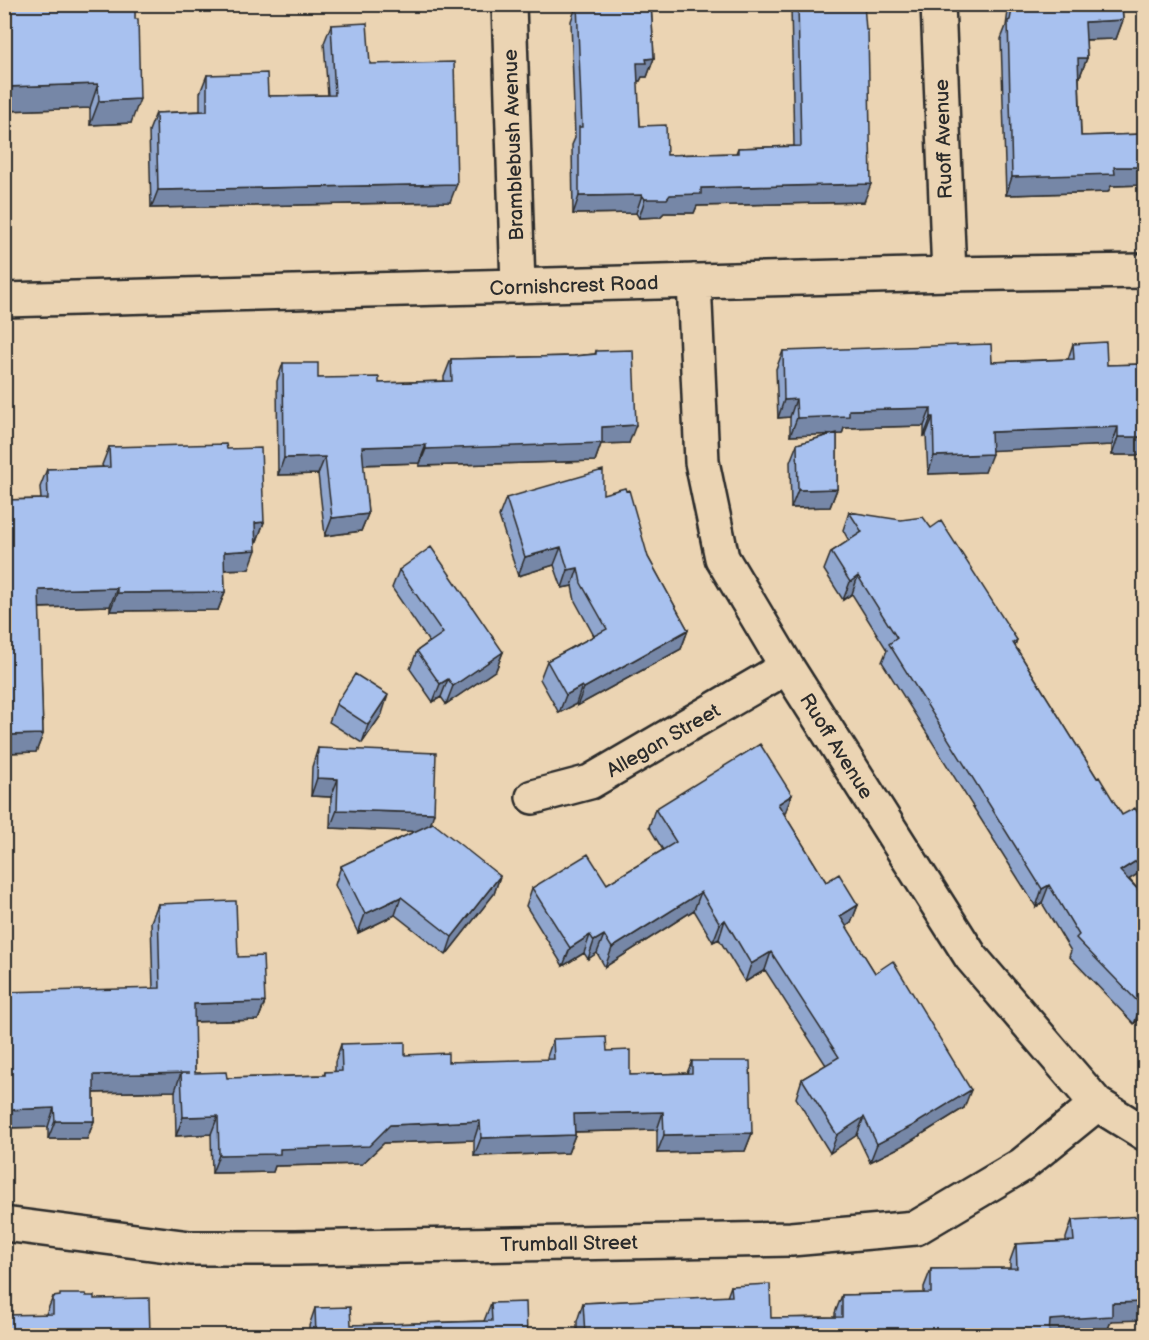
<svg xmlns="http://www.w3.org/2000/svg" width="1149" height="1340" viewBox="0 0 1149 1340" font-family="'Balsamiq Sans',sans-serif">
	<rect width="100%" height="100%" fill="#ebd4b3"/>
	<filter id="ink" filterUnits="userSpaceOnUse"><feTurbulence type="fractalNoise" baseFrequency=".0167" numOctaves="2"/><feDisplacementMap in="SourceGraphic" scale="12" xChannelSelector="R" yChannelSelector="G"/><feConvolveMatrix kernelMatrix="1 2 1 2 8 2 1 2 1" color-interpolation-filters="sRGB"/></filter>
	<g filter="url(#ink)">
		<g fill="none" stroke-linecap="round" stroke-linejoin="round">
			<defs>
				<path id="minor" d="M 509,4 L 518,286
					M 938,4 L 949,274
					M 694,281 L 702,462 L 722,558 L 787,667 L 971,957 L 1097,1104 L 1144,1133
					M 4,300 L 949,274 L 1144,271
					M 533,797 L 590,782 L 787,667
					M 4,1224 L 190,1248 L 294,1248 L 791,1239 L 916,1228 L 1022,1165 L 1097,1104"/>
			</defs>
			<use href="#minor" stroke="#2b2b2b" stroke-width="38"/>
			<use href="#minor" stroke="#ebd4b3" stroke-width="33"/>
		</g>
		<path fill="#90a6ce" stroke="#2b2b2b" stroke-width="1.5" d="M 4,4 L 135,4 L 131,123 L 90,125 L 90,108 L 4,111 Z
			M 577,4 L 651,4 L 654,58 L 647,77 L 642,77 L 640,81 L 637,81 L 640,126 L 667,155 L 736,153 L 738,148 L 794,146 L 791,7 L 718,7 L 718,4 L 864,4 L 864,202 L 697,206 L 694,213 L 664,213 L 660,217 L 639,218 L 636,213 L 573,214 L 572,145 L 575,138 L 571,21 Z
			M 1009,4 L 1122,4 L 1123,20 L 1116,39 L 1086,40 L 1087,58 L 1080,76 L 1079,76 L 1081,136 L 1144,134 L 1144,185 L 1111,186 L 1108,192 L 1006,195 L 1001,39 L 1006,26 Z
			M 331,25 L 370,64 L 450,202 L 151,208 L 149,131 L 156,113 L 200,111 L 200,93 L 207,75 L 268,96 L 328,95 L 324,43 Z
			M 1073,344 L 1107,365 L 1144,364 L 1144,455 L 1112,455 L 1112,445 L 992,450 L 985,472 L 928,474 L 926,435 L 924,436 L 924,426 L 844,428 L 842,434 L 837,434 L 837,489 L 830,507 L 791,508 L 790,462 L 797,444 L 832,434 L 790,436 L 790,417 L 778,418 L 776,369 L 783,351 L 992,362 L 1068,359 Z
			M 596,351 L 629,443 L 601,444 L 595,461 L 419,466 L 419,463 L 363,465 L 368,514 L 361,531 L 325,536 L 318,474 L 278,475 L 277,381 L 283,363 L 318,378 L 379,383 L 444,381 L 444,377 L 451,359 L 574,356 L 595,354 Z
			M 109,447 L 227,449 L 264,522 L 257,541 L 255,541 L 249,569 L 224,570 L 225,592 L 218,610 L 110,611 L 110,606 L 39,608 L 43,734 L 36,752 L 4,753 L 4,500 L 41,499 L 40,487 L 47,469 L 103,467 L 102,465 Z
			M 603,494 L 648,557 L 688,630 L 681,649 L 577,706 L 576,704 L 559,713 L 540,679 L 547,661 L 594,636 L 575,601 L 572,586 L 562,588 L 554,565 L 518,576 L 499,516 L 506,498 Z
			M 849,512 L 931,528 L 1017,640 L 1015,646 L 1097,778 L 1122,815 L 1144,823 L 1144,870 L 1129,879 L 1143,895 L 1142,898 L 1144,900 L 1144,1014 L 1134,1024 L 1069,956 L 1071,951 L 1042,903 L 1036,907 L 882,662 L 887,650 L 852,594 L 843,600 L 824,570 L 831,552 L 849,541 L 843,530 Z
			M 399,570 L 503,652 L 496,670 L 446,704 L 441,697 L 433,702 L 410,669 L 417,651 L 429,642 L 392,588 Z
			M 336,704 L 382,714 L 362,743 L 329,722 Z
			M 318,748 L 430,824 L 500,876 L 494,894 L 446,955 L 395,915 L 358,933 L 335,885 L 341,866 L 416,831 L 330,828 L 331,797 L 311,796 L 312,767 Z
			M 655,809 L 785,813 L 784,814 L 826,882 L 858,905 L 851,923 L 846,927 L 875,973 L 964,1108 L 906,1144 L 870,1162 L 857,1135 L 830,1153 L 796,1098 L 802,1079 L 826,1065 L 765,970 L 745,982 L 719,939 L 713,942 L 694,910 L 605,967 L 597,953 L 588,959 L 584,953 L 563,966 L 526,906 L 532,888 L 607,884 L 663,850 L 649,827 Z
			M 158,904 L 238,957 L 265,1002 L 258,1020 L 194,1022 L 195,1073 L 227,1078 L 324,1075 L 325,1072 L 335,1072 L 335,1062 L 341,1044 L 448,1062 L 547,1060 L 547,1057 L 553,1039 L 607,1051 L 630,1075 L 687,1073 L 692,1061 L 752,1133 L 745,1151 L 657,1153 L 657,1130 L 575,1132 L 575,1135 L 568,1153 L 474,1156 L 474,1140 L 384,1143 L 362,1164 L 275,1166 L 273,1172 L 212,1173 L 211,1134 L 176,1136 L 175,1091 L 94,1093 L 94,1121 L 87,1139 L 48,1139 L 48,1127 L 4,1128 L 153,988 L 151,922 Z
			M 1072,1220 L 1111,1321 L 1106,1334 L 1084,1335 L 577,1335 L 577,1321 L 583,1303 L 727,1297 L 731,1286 L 771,1318 L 835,1317 L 835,1313 L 842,1295 L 924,1293 L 924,1287 L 931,1269 L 1010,1268 L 1010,1261 L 1016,1244 L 1066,1241 L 1066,1238 Z
			M 86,1296 L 94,1299 L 150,1335 L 46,1314 L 53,1297 Z
			M 491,1303 L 527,1335 L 309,1335 L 309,1326 L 315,1308 L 351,1325 L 484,1321 Z"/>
		<path fill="#7687a7" stroke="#2b2b2b" stroke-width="1.5" d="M 719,4 L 791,4 L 791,7 L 718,7 Z
			M 1123,20 L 1116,39 L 1078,40 L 1085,22 Z
			M 654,58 L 647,77 L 642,77 L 640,81 L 630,81 L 637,63 L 646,59 Z
			M 1078,58 L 1087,58 L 1080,76 L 1072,76 Z
			M 98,84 L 90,108 L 4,111 L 4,87 Z
			M 140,99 L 131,123 L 90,125 L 99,101 Z
			M 1114,167 L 1144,167 L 1144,185 L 1111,186 L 1108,192 L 1006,195 L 1012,177 Z
			M 457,184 L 450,202 L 151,208 L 158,190 Z
			M 871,184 L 864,202 L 697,206 L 694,213 L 664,213 L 660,217 L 639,218 L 645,199 L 670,195 L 701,188 Z
			M 642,195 L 636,213 L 573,214 L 579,196 Z
			M 796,399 L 790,417 L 778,418 L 784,400 Z
			M 931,408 L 924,426 L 844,428 L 842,434 L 790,436 L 797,418 L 849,410 Z
			M 931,417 L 933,417 L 926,435 L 924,436 Z
			M 636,425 L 629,443 L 601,444 L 595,461 L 419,466 L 426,449 L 602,427 Z
			M 1118,427 L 1112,445 L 984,451 L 991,432 Z
			M 1118,437 L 1144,437 L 1144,455 L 1112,455 Z
			M 426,445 L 419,463 L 355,465 L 362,447 Z
			M 992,454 L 985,472 L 928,474 L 934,456 Z
			M 325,457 L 318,474 L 278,475 L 284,458 Z
			M 837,489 L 830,507 L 791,508 L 798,490 Z
			M 368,514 L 361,531 L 325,536 L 332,518 Z
			M 264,522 L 257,541 L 248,541 L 255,523 Z
			M 561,547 L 554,565 L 518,576 L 525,557 Z
			M 256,550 L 249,569 L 217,570 L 224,552 Z
			M 578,568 L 572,586 L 562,588 L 568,570 Z
			M 858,576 L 852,594 L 843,600 L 850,582 Z
			M 117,588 L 110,606 L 32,608 L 39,590 Z
			M 225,592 L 218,610 L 110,611 L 117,593 Z
			M 688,630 L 681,649 L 577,706 L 584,688 Z
			M 503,652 L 496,670 L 446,704 L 453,686 Z
			M 448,679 L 441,697 L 433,702 L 440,684 Z
			M 582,686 L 576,704 L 559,713 L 566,695 Z
			M 388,695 L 382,714 L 362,743 L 368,725 Z
			M 43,734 L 36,752 L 4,753 L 4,742 L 7,735 Z
			M 317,778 L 338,779 L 331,797 L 311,796 Z
			M 792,795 L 785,813 L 772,822 L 778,804 Z
			M 337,810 L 434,813 L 428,832 L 330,828 Z
			M 1144,856 L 1144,870 L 1114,889 L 1120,871 Z
			M 500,876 L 494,894 L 446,955 L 452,937 Z
			M 1049,885 L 1042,903 L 1036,907 L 1042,889 Z
			M 701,892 L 694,910 L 605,967 L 612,948 Z
			M 401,897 L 395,915 L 358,933 L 365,914 Z
			M 858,905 L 851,923 L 833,935 L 840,916 Z
			M 725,920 L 719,939 L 713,942 L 720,924 Z
			M 590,935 L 584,953 L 563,966 L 570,948 Z
			M 604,935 L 597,953 L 588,959 L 594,941 Z
			M 771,952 L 765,970 L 745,982 L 751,964 Z
			M 265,1002 L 258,1020 L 187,1022 L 194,1004 Z
			M 1144,1002 L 1144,1014 L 1134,1024 L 1141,1005 Z
			M 181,1073 L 175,1091 L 87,1093 L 94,1075 L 190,1073 Z
			M 971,1090 L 964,1108 L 906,1144 L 870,1162 L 877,1144 Z
			M 54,1108 L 48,1127 L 4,1128 L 4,1110 Z
			M 663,1112 L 657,1130 L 568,1132 L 574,1114 Z
			M 218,1116 L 211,1134 L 176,1136 L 183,1117 Z
			M 864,1117 L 857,1135 L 830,1153 L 837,1135 Z
			M 55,1121 L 94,1121 L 87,1139 L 48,1139 Z
			M 480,1121 L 474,1140 L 384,1143 L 362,1164 L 275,1166 L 273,1172 L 212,1173 L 219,1155 L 280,1149 L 390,1125 Z
			M 752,1133 L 745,1151 L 657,1153 L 664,1135 Z
			M 575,1135 L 568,1153 L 474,1156 L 481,1138 Z
			M 1144,1302 L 1144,1320 L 1111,1321 L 1106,1334 L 1084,1335 L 1044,1335 L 1050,1320 L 1112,1303 Z"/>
		<path fill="#a8c1ef" stroke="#2b2b2b" stroke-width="1.5" d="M 4,4 L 135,4 L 135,19 L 138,19 L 140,99 L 99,101 L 98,84 L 4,87 Z
			M 577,4 L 651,4 L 654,58 L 646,59 L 647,63 L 637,63 L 640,126 L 666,125 L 667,155 L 738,153 L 738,148 L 801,146 L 798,4 L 864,4 L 866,30 L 868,30 L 871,184 L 701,188 L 701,194 L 670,195 L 667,199 L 645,199 L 642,195 L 579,196 L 579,127 L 582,127 Z
			M 1013,4 L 1122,4 L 1123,20 L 1085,22 L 1087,58 L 1078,58 L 1081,136 L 1144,134 L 1144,167 L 1114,167 L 1115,174 L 1012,177 L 1008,21 L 1010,20 Z
			M 367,23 L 370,64 L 454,62 L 457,184 L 158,190 L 156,113 L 207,111 L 207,75 L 267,73 L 268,96 L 335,95 L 331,25 Z
			M 1106,342 L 1107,365 L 1144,364 L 1144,437 L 1118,437 L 1118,427 L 991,432 L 992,454 L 934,456 L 933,417 L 931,417 L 931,408 L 849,410 L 849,416 L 797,418 L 796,399 L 784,400 L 783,351 L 991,344 L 992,362 L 1074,359 L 1073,344 Z
			M 633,350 L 636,425 L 602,427 L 602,443 L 426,449 L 426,445 L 362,447 L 368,514 L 332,518 L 325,457 L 284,458 L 283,363 L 318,363 L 318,378 L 379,377 L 379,383 L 452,381 L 451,359 L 574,356 L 596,354 L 596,351 Z
			M 837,433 L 837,489 L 798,490 L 797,444 Z
			M 226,444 L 227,449 L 261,448 L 264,522 L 255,523 L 256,550 L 224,552 L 225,592 L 117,593 L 117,588 L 39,590 L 43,734 L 7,735 L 4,673 L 4,500 L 48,499 L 47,469 L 110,467 L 109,447 Z
			M 603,470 L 603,494 L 625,488 L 626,491 L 629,490 L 648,557 L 688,630 L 584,688 L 582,686 L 566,695 L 547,661 L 607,629 L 581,583 L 578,568 L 568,570 L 561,547 L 525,557 L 506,498 Z
			M 849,512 L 901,520 L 923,517 L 931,528 L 941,521 L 1017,640 L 1013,643 L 1097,778 L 1099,777 L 1122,815 L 1135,808 L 1144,823 L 1144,856 L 1120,871 L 1143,895 L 1141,897 L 1144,900 L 1144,1002 L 1141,1005 L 1076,938 L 1079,935 L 1049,885 L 1042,889 L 889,644 L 897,638 L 858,576 L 850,582 L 831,552 L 862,532 Z
			M 431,547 L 503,652 L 453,686 L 448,679 L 440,684 L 417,651 L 443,633 L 399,570 Z
			M 355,674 L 388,695 L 368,725 L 336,704 Z
			M 760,744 L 792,795 L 778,804 L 826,882 L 839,874 L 858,905 L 840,916 L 875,973 L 893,961 L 971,1090 L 912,1126 L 877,1144 L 864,1117 L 837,1135 L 802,1079 L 839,1057 L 771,952 L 751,964 L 725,920 L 720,924 L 701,892 L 612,948 L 604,935 L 594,941 L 590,935 L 570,948 L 532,888 L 588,854 L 607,884 L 676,842 L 655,809 Z
			M 318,748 L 436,753 L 434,813 L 337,810 L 338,779 L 317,778 Z
			M 433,823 L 500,876 L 452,937 L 401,897 L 365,914 L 341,866 Z
			M 232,901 L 236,901 L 238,957 L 263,956 L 265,1002 L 194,1004 L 195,1073 L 226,1072 L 227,1078 L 325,1075 L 325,1072 L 342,1071 L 341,1044 L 405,1042 L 405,1055 L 448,1053 L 448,1062 L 554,1059 L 553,1039 L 606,1037 L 607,1051 L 630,1050 L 630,1075 L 692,1073 L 692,1061 L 750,1061 L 752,1133 L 664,1135 L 663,1112 L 574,1114 L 575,1135 L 481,1138 L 480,1121 L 390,1125 L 369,1146 L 280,1149 L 280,1154 L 219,1155 L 218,1116 L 183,1117 L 181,1073 L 190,1073 L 94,1075 L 94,1121 L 55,1121 L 54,1108 L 4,1110 L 4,992 L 160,988 L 158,904 Z
			M 1144,1216 L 1144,1302 L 1112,1303 L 1112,1316 L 1050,1320 L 1049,1335 L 585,1335 L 583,1303 L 732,1296 L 731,1286 L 770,1284 L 771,1318 L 842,1317 L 842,1295 L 931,1293 L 931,1269 L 1017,1268 L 1016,1244 L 1074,1241 L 1072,1220 Z
			M 60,1294 L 86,1294 L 86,1296 L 94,1296 L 94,1299 L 149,1298 L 150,1335 L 4,1335 L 4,1315 L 53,1314 L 53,1297 L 60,1296 Z
			M 526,1302 L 527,1335 L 316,1335 L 315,1308 L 350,1307 L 351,1325 L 492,1321 L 491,1303 Z"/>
	</g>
	<g text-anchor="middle" stroke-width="5" stroke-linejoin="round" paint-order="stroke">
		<g font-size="20" fill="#2b2b2b" stroke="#ebd4b3">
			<text transform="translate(943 139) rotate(-92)" y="7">Ruoff Avenue</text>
			<text transform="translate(513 145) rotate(-92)" y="7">Bramblebush Avenue</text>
			<text transform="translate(574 285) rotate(-2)" y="7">Cornishcrest Road</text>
			<text transform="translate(663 740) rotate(-30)" y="7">Allegan Street</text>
			<text transform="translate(837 746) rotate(58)" y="7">Ruoff Avenue</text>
			<text transform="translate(569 1243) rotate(-1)" y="7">Trumball Street</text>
		</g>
	</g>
	<rect width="1149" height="1340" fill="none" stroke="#ebd4b3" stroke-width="24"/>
	<rect x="12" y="12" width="1125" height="1316" fill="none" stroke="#2b2b2b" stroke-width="2" filter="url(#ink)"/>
</svg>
